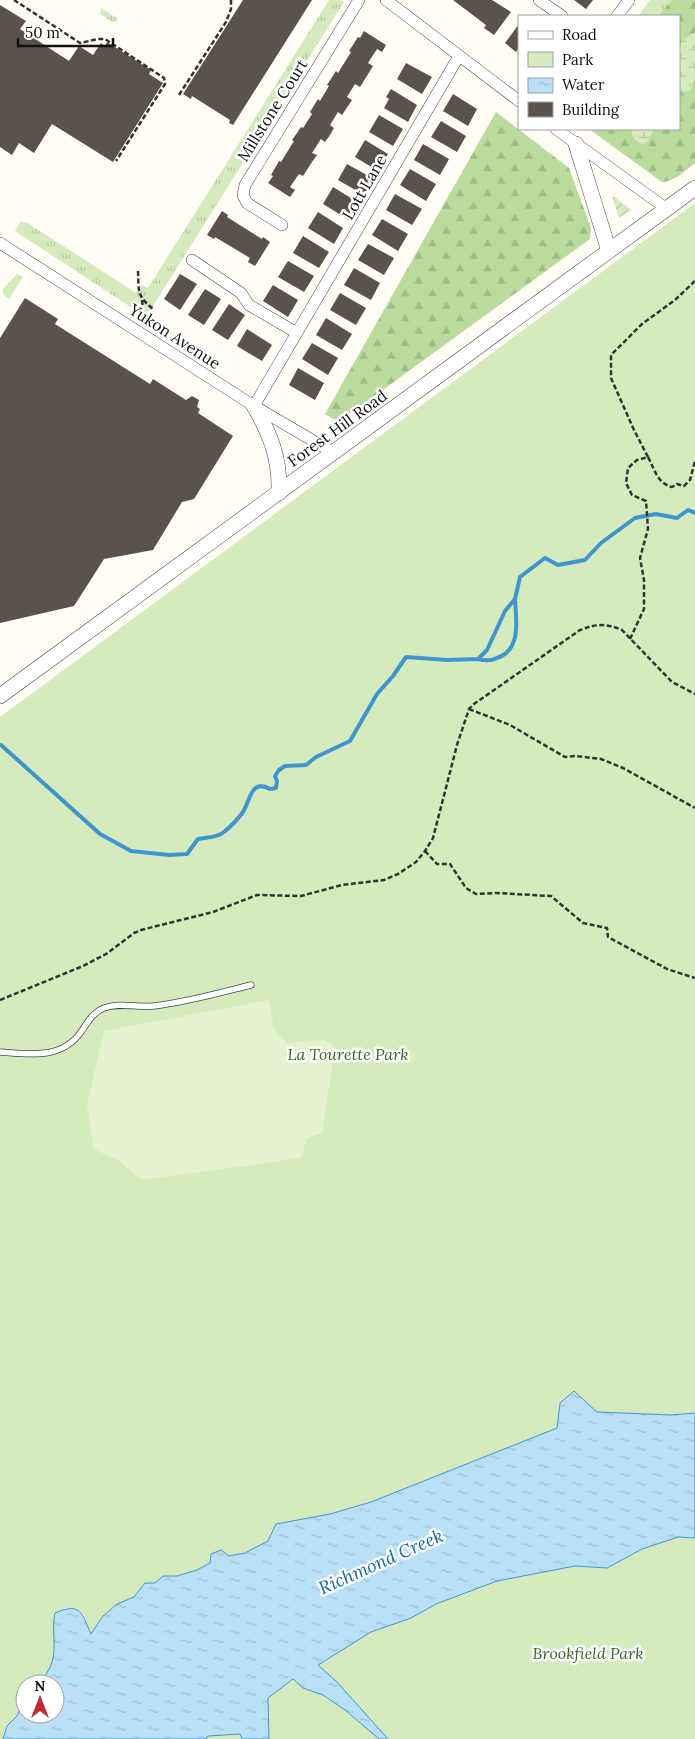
<svg xmlns="http://www.w3.org/2000/svg" width="695" height="1739" viewBox="0 0 695 1739" font-family="Lora,serif">
	<defs>
		<pattern id="grass-tufts" width="24" height="20" patternUnits="userSpaceOnUse" patternTransform="scale(1.25)"><rect width="24" height="20" fill="#d5ebbd"/><path d="M3 7l-1-3M5 7V3M7 7l1-3M15 17l-1-3M17 17v-4M19 17l1-3" fill="none" stroke="#b6c8a1"/></pattern>
		<pattern id="forest-firs" width="22" height="20" patternUnits="userSpaceOnUse" patternTransform="scale(1.25)"><rect width="22" height="20" fill="#b9dc9c"/><path d="M5 1l3.5 6h-7zM16 11l3.5 6h-7z" fill="#9ebc85"/></pattern>
		<pattern id="wetland-marsh" width="20" height="14" patternUnits="userSpaceOnUse" patternTransform="scale(1.25)"><rect width="20" height="14" fill="#d5ebbd"/><path d="M1 5h8M5 5V1M11 12h8M15 12V8" fill="none" stroke="#b6c8a1"/></pattern>
		<pattern id="garden-furrows" width="10" height="10" patternUnits="userSpaceOnUse" patternTransform="scale(1.25)"><rect width="10" height="10" fill="#d5ebbd"/><path d="M-1 1l2-2M0 10L10 0M9 11l2-2" fill="none" stroke="#b6c8a1"/></pattern>
		<pattern id="water-ripples" width="26" height="14" patternUnits="userSpaceOnUse" patternTransform="scale(1.25)"><rect width="26" height="14" fill="#b9e0f7"/><path d="M2 4q2-2 4 0t4 0M15 11q2-2 4 0t4 0" fill="none" stroke="#9ebfd3"/></pattern>
	</defs>
	<rect width="100%" height="100%" fill="#fffdf5"/>
	<path fill="url(#grass-tufts)" d="M 329,0 L 341,0 L 344,2 L 146,317 L 15,231 L 21,221 L 25,223 L 26,222 L 136,293 L 142,285 L 148,288 Z
		M 650,0 L 672,0 L 658,16 L 638,16 Z
		M 101,8 L 117,18 L 118,21 L 112,22 L 100,14 Z
		M 17,274 L 23,277 L 9,299 L 3,294 L 3,289 Z"/>
	<path fill="url(#forest-firs)" d="M 672,0 L 695,0 L 695,163 C 686,170 674,182 662,182 L 589,129 L 679,129 L 679,16 L 658,16 Z
		M 496,112 L 569,168 L 591,228 L 590,239 L 343,419 C 336,422 332,418 325,414 Z"/>
	<path fill="url(#wetland-marsh)" d="M 695,32 L 695,82 L 689,91 L 679,92 L 679,47 L 682,41 Z
		M 631,129 L 654,129 L 648,141 L 643,144 C 634,141 632,137 631,129 Z"/>
	<path fill="#d5ebbd" d="M 695,203 L 695,1413 L 671,1415 L 597,1412 L 560,1403 L 558,1428 L 371,1502 L 330,1514 L 245,1553 L 229,1556 L 210,1563 L 197,1570 L 177,1576 L 163,1576 L 155,1583 L 145,1583 L 134,1597 L 117,1604 L 103,1616 L 91,1635 L 84,1616 L 65,1608 L 55,1613 C 51,1629 57,1646 52,1662 C 50,1669 44,1677 41,1684 L 25,1684 L 25,1698 L 17,1716 L 7,1726 L 3,1739 L 0,1739 L 0,717 Z
		M 678,1537 L 695,1538 L 695,1739 L 204,1739 L 268,1698 L 293,1679 L 371,1632 L 411,1618 L 436,1604 L 497,1581 L 575,1566 L 607,1568 L 642,1549 Z"/>
	<path fill="url(#garden-furrows)" d="M 612,196 L 613,196 L 631,210 L 619,218 Z"/>
	<path fill="#e6f2cf" d="M 269,1000 L 274,1030 L 287,1043 L 325,1040 L 335,1047 L 322,1133 L 307,1138 L 301,1158 L 142,1180 L 119,1161 L 94,1149 L 87,1105 L 104,1031 Z"/>
	<path fill="url(#water-ripples)" stroke="#3f96cf" d="M 574,1391 L 597,1412 L 671,1415 L 695,1413 L 695,1538 L 678,1537 L 642,1549 L 607,1568 L 575,1566 L 497,1581 L 436,1604 L 411,1618 L 371,1632 L 318,1665 L 337,1682 L 388,1739 L 379,1739 L 345,1710 L 323,1695 L 303,1688 L 293,1679 L 268,1698 L 269,1739 L 242,1739 L 240,1734 L 208,1736 L 206,1739 L 3,1739 L 7,1726 L 17,1716 L 25,1698 L 25,1714 L 55,1714 L 55,1684 L 41,1684 C 44,1677 50,1669 52,1662 C 57,1646 51,1629 55,1613 C 82,1601 82,1615 91,1634 L 103,1616 L 117,1604 L 134,1597 L 145,1583 L 155,1583 L 163,1576 L 177,1576 L 197,1570 L 210,1563 L 211,1554 L 221,1550 L 229,1556 L 245,1553 L 268,1541 L 276,1524 L 330,1514 L 371,1502 L 557,1428 L 560,1403 Z"/>
	<g fill="none" stroke-linecap="round" stroke-linejoin="round">
		<path stroke="#3f96cf" stroke-width="4" d="M 478,659 C 485,661 491,661 497,658 C 522,650 516,619 515,599
			M 1,745 L 100,834 L 131,851 L 169,855 L 187,854 L 198,839 C 207,837 217,838 224,832 C 230,827 238,819 243,812 C 250,801 251,778 270,789 L 276,788 L 277,781 L 275,776 L 279,770 L 285,766 L 306,765 L 316,757 L 350,741 L 377,694 L 393,676 L 406,657 L 447,660 L 478,659 L 487,650 L 505,611 L 515,599 L 520,577 L 545,558 L 558,565 L 585,560 L 601,543 L 635,518 L 656,514 L 677,518 L 688,510 L 695,513"/>
	</g>
	<path fill="#5a524d" d="M 243,0 L 312,0 L 233,125 L 229,123 L 230,120 L 192,96 L 191,99 L 183,94 Z
		M 453,0 L 492,0 L 511,12 L 494,35 L 484,28 L 486,25 Z
		M 574,0 L 593,0 L 586,9 Z
		M 0,5 L 26,21 L 20,29 L 69,61 L 79,46 L 93,55 L 101,43 L 105,46 L 107,42 L 151,70 L 149,74 L 163,83 L 113,162 L 52,124 L 34,153 L 19,143 L 12,155 L 0,147 Z
		M 519,24 L 519,48 L 516,52 L 505,43 Z
		M 364,31 L 386,45 L 382,52 L 377,49 L 368,63 L 373,66 L 360,87 L 355,84 L 347,97 L 352,100 L 342,115 L 338,112 L 330,125 L 334,128 L 330,135 L 325,142 L 321,139 L 312,153 L 317,155 L 312,162 L 303,176 L 299,174 L 290,187 L 295,190 L 290,197 L 268,183 L 273,176 L 271,175 L 279,161 L 281,162 L 294,141 L 292,140 L 297,133 L 301,127 L 303,128 L 312,114 L 310,112 L 318,99 L 320,101 L 329,86 L 327,85 L 336,71 L 338,73 L 351,52 L 349,51 L 358,37 L 360,38 Z
		M 406,63 L 432,77 L 422,94 L 397,79 Z
		M 391,89 L 417,105 L 408,122 L 384,108 L 389,99 L 386,97 Z
		M 453,94 L 477,109 L 468,126 L 443,111 Z
		M 379,115 L 403,129 L 393,146 L 369,132 Z
		M 441,121 L 466,136 L 457,152 L 431,137 Z
		M 365,140 L 388,154 L 378,171 L 355,157 Z
		M 423,144 L 449,159 L 440,175 L 414,160 Z
		M 347,164 L 374,179 L 364,195 L 338,180 Z
		M 410,169 L 436,184 L 426,201 L 400,185 Z
		M 333,187 L 359,203 L 349,220 L 323,204 Z
		M 395,194 L 422,209 L 412,225 L 386,210 Z
		M 222,211 L 228,215 L 227,217 L 262,239 L 263,237 L 270,242 L 255,266 L 248,262 L 250,258 L 215,237 L 214,239 L 207,235 Z
		M 318,212 L 343,228 L 334,244 L 308,228 Z
		M 382,219 L 408,234 L 398,251 L 372,235 Z
		M 303,236 L 329,252 L 319,268 L 293,253 Z
		M 368,244 L 394,258 L 384,275 L 358,260 Z
		M 288,261 L 314,276 L 304,292 L 278,277 Z
		M 354,268 L 380,283 L 371,300 L 344,285 Z
		M 180,274 L 197,284 L 180,310 L 164,299 Z
		M 273,285 L 298,300 L 288,317 L 263,301 Z
		M 205,289 L 221,299 L 204,325 L 188,315 Z
		M 340,293 L 366,308 L 356,325 L 330,310 Z
		M 25,298 L 58,319 L 55,324 L 150,384 L 153,379 L 186,400 L 192,396 L 199,400 L 197,407 L 200,409 L 198,413 L 233,436 L 194,499 L 182,502 L 153,550 L 104,559 L 74,606 L 0,623 L 0,338 Z
		M 229,304 L 245,315 L 228,340 L 212,330 Z
		M 326,318 L 352,334 L 342,350 L 316,335 Z
		M 247,329 L 272,345 L 262,361 L 237,346 Z
		M 312,343 L 338,358 L 328,375 L 302,359 Z
		M 298,368 L 324,383 L 315,400 L 289,385 Z"/>
	<g fill="none" stroke-linecap="round" stroke-linejoin="round">
		<defs>
			<path id="service" d="M 0,1052 C 30,1054 61,1060 81,1032 C 87,1023 93,1012 104,1008 C 120,1002 137,1008 154,1006 C 187,1002 219,993 251,985"/>
			<path id="minor" d="M 386,0 L 519,101
				M 539,0 L 562,16
				M 617,16 L 629,0
				M 556,129 L 667,209
				M 282,225 L 247,203 L 243,195 L 245,185 L 359,0
				M 0,243 L 254,406 L 334,453
				M 192,260 L 241,293 L 249,305 L 297,333
				M 254,406 L 459,56"/>
			<path id="tertiary" d="M 576,144 L 609,251
				M 254,406 C 271,435 280,459 279,493
				M 0,696 L 695,188"/>
		</defs>
		<use href="#service" stroke="#444" stroke-width="7"/>
		<use href="#minor" stroke="#444" stroke-width="12"/>
		<use href="#tertiary" stroke="#444" stroke-width="16"/>
		<path stroke="#333" stroke-width="2.5" stroke-dasharray="5 2.5" stroke-linecap="butt" d="M 14,0 L 80,43 L 98,39 L 105,39 L 164,78 L 165,84 L 116,161
			M 179,95 L 226,22 L 231,9 L 231,0
			M 138,271 C 139,291 136,295 153,309
			M 142,300 L 144,317
			M 648,457 L 634,430 L 611,378 L 611,355 L 642,324 L 675,300 L 695,281
			M 630,639 L 644,609 L 644,580 L 640,558 L 648,529 L 646,501 L 632,495 L 626,483 L 628,468 L 637,460 L 648,457 C 655,470 657,483 672,487 L 677,484 L 684,486 L 690,480 L 695,461
			M 469,709 L 510,725 L 565,757 L 576,756 L 601,759 L 623,768 L 695,808
			M 425,851 L 437,864 L 450,864 L 466,888 L 476,894 L 496,893 L 551,896 L 583,923 L 607,928 L 608,937 L 667,969 L 695,978
			M 0,1000 L 83,966 L 106,954 L 134,933 L 141,930 L 213,912 L 257,895 L 301,896 L 342,885 L 384,880 L 398,874 L 416,862 L 425,851 L 433,838 L 457,745 L 469,709 L 474,704 L 580,630 C 595,624 606,623 622,630 L 672,682 L 695,694"/>
		<use href="#service" stroke="#fff" stroke-width="5.5"/>
		<use href="#minor" stroke="#fff" stroke-width="11"/>
		<use href="#tertiary" stroke="#fff" stroke-width="15"/>
	</g>
	<g text-anchor="middle" stroke-width="5" stroke-linejoin="round" paint-order="stroke">
		<g font-size="16" fill="#111" stroke="#fff">
			<text transform="translate(272 110) rotate(-58)" y="6">Millstone Court</text>
			<text transform="translate(364 187) rotate(-60)" y="6">Lott Lane</text>
			<text transform="translate(175 336) rotate(33)" y="6">Yukon Avenue</text>
			<text transform="translate(337 428) rotate(-36)" y="6">Forest Hill Road</text>
		</g>
		<g font-size="16" font-style="italic" fill="#2f6b1f" stroke="#fff">
			<text x="348" y="1060">La Tourette Park</text>
			<text x="588" y="1659">Brookfield Park</text>
		</g>
		<g font-size="18" font-style="italic" fill="#1768a6" stroke="#fff">
			<text transform="translate(381 1562) rotate(-24)" y="6">Richmond Creek</text>
		</g>
	</g>
	<rect x="518" y="15" width="162" height="115" fill="#ffffff" stroke="#a0a0a0"/>
	<rect x="528" y="31" width="25" height="8" fill="#ffffff" stroke="#a0a0a0"/>
	<text x="562" y="40" font-size="15" fill="#111111">Road</text>
	<rect x="528" y="52" width="25" height="15" fill="#d5ebbd" stroke="#a0a0a0"/>
	<text x="562" y="65" font-size="15" fill="#111111">Park</text>
	<rect x="528" y="78" width="25" height="15" fill="url(#water-ripples)" stroke="#a0a0a0"/>
	<text x="562" y="90" font-size="15" fill="#111111">Water</text>
	<rect x="528" y="102" width="25" height="15" fill="#5a524d" stroke="#a0a0a0"/>
	<text x="562" y="115" font-size="15" fill="#111111">Building</text>
	<g transform="translate(40 1699)"><circle r="24" fill="#ffffff" stroke="#a0a0a0"/>
	<path d="M0-4L9 19L0 12L-9 19Z" fill="#c4262e"/>
	<text y="-8" font-size="14" font-weight="bold" text-anchor="middle" fill="#111111">N</text>
	</g>
	<path d="M18 38v8h95v-8" fill="none" stroke="#111111" stroke-width="2.5"/>
	<text x="25" y="38" font-size="15" fill="#111111" stroke="#ffffff" stroke-width="4" paint-order="stroke">50 m</text>
</svg>
